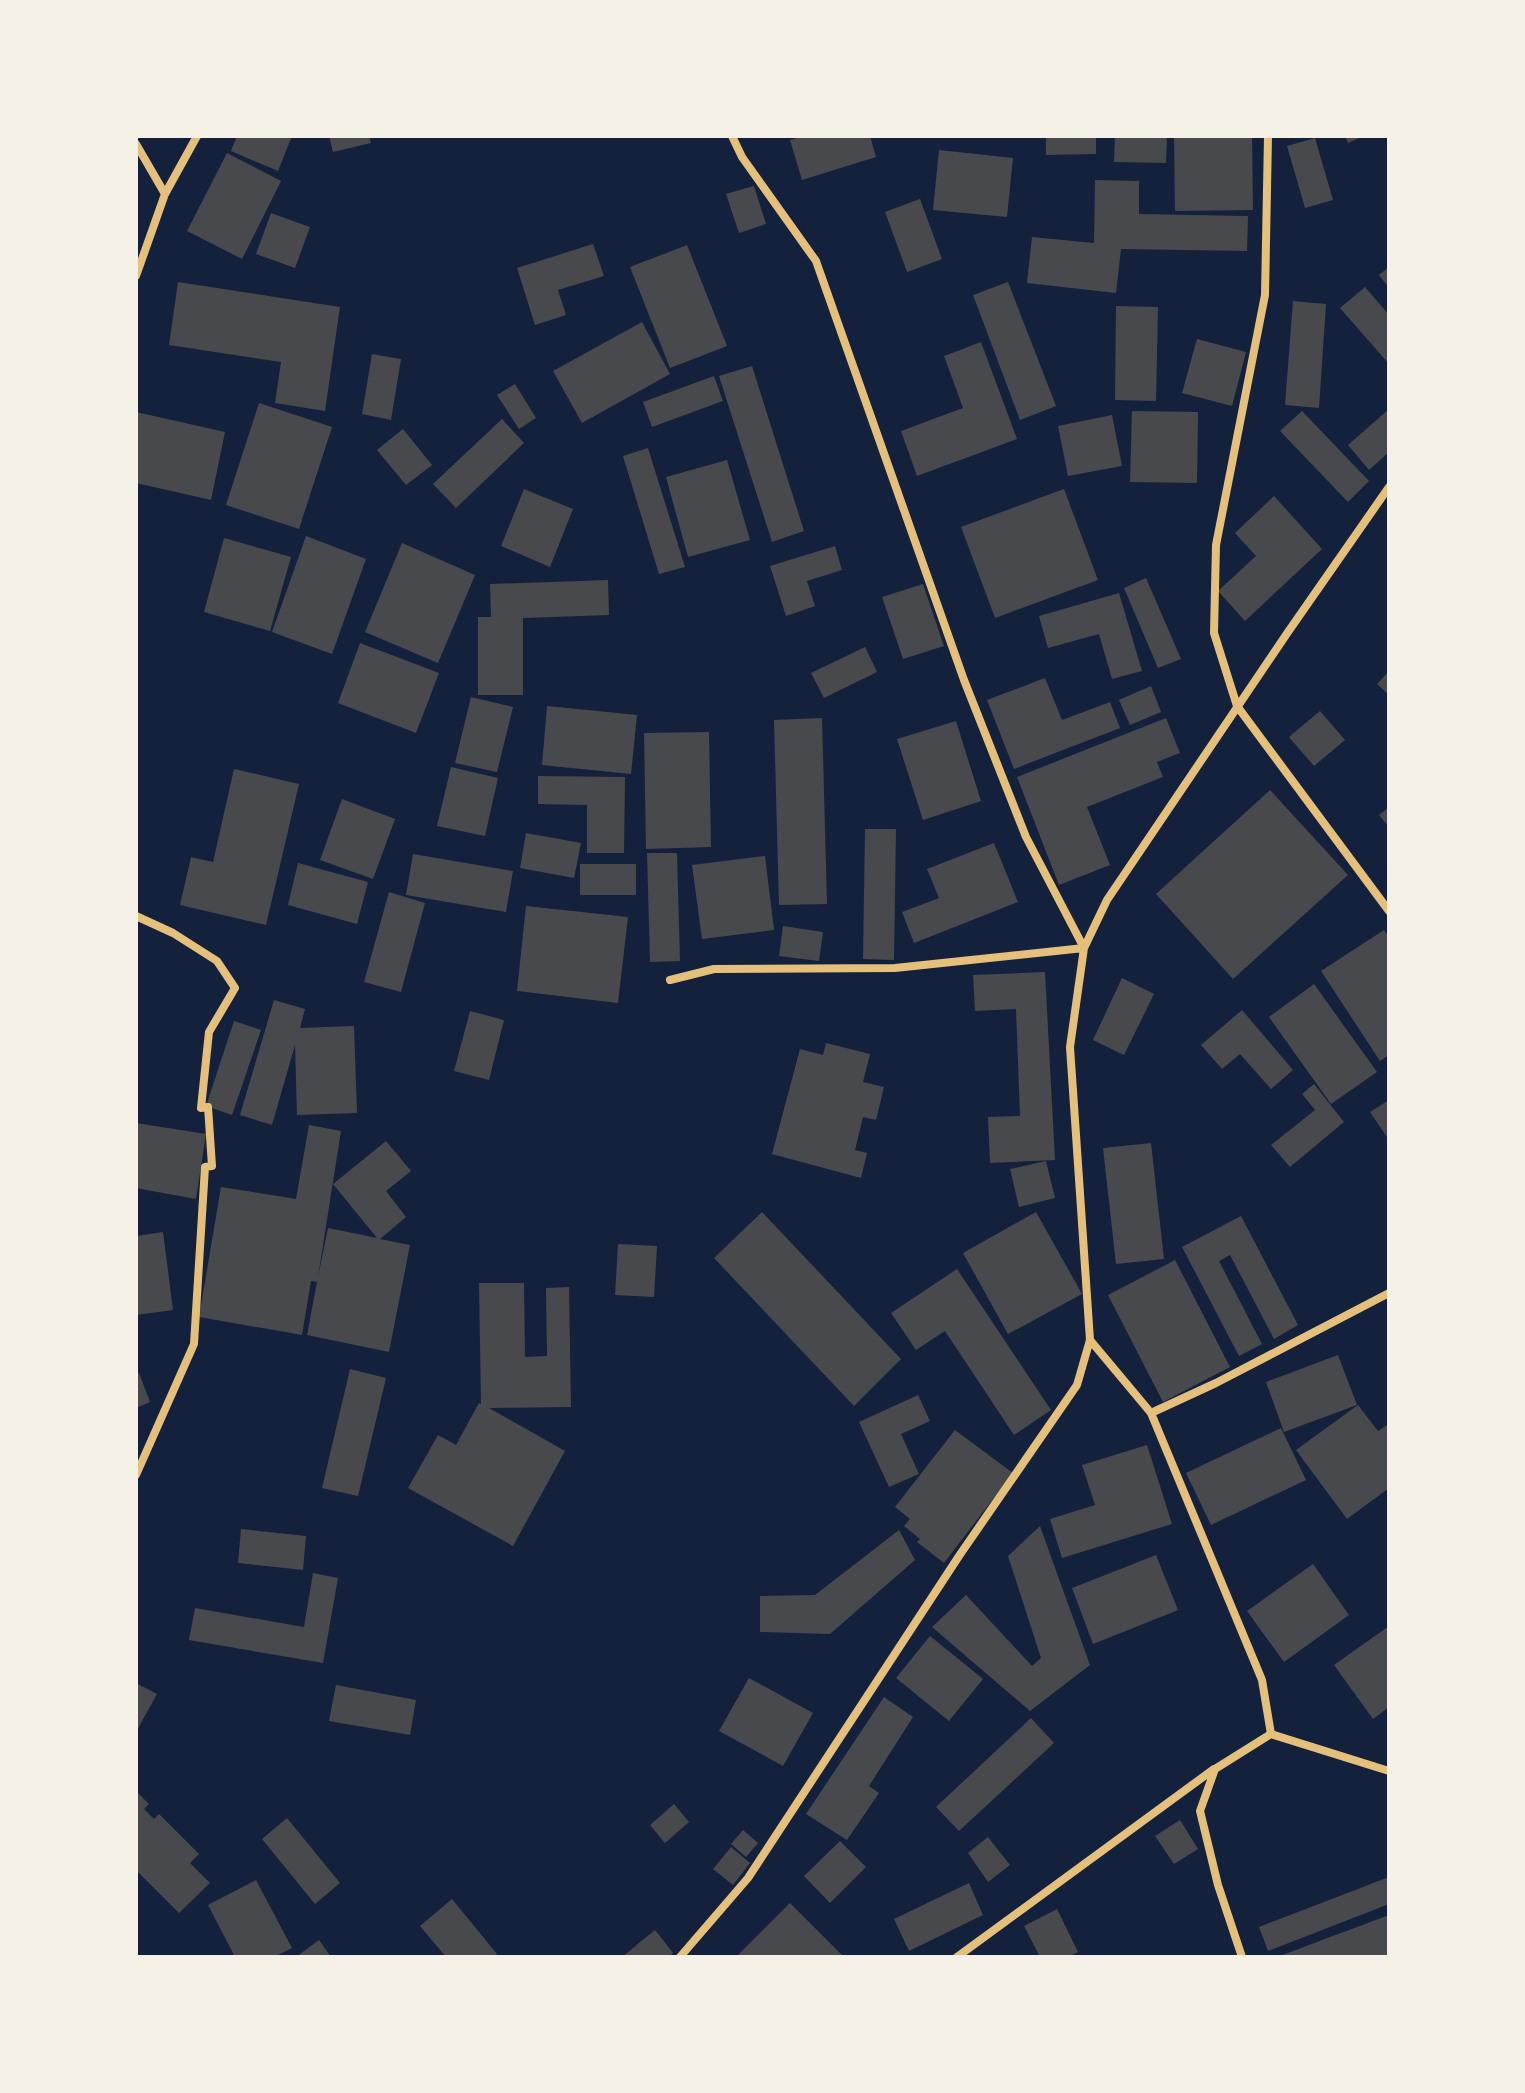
<svg xmlns="http://www.w3.org/2000/svg" width="1525" height="2093" viewBox="0 0 1525 2093" font-family="'PT Sans',sans-serif">
	<rect width="100%" height="100%" fill="#14213d"/>
	<path fill="#48494c" d="M 237,136 L 292,136 L 278,171 L 231,151 Z
		M 329,136 L 369,136 L 371,143 L 333,152 Z
		M 804,136 L 870,136 L 876,157 L 802,180 L 790,140 Z
		M 1046,136 L 1096,136 L 1096,154 L 1046,155 Z
		M 1115,136 L 1167,136 L 1166,163 L 1114,162 Z
		M 1174,136 L 1252,136 L 1253,210 L 1175,211 Z
		M 1345,136 L 1364,136 L 1348,143 Z
		M 1315,138 L 1333,200 L 1305,208 L 1287,146 Z
		M 939,150 L 1013,158 L 1007,217 L 933,210 Z
		M 227,153 L 281,181 L 242,259 L 187,231 Z
		M 1095,180 L 1139,181 L 1139,214 L 1248,216 L 1247,251 L 1121,249 L 1116,293 L 1027,283 L 1032,237 L 1094,243 Z
		M 754,186 L 766,224 L 739,233 L 726,194 Z
		M 920,199 L 942,259 L 907,272 L 885,212 Z
		M 271,213 L 310,227 L 295,268 L 256,254 Z
		M 593,244 L 604,276 L 558,290 L 566,315 L 535,325 L 517,268 Z
		M 687,245 L 727,346 L 670,368 L 630,267 Z
		M 1389,267 L 1389,288 L 1379,275 Z
		M 178,282 L 340,307 L 325,411 L 275,403 L 281,362 L 169,345 Z
		M 1008,282 L 1056,406 L 1020,420 L 973,295 Z
		M 1365,287 L 1389,315 L 1389,364 L 1340,308 Z
		M 1293,301 L 1326,304 L 1319,408 L 1285,405 Z
		M 1116,306 L 1158,307 L 1156,401 L 1115,400 Z
		M 642,322 L 670,374 L 582,423 L 553,371 Z
		M 1197,339 L 1246,352 L 1232,406 L 1182,393 Z
		M 981,342 L 1017,439 L 917,476 L 901,431 L 963,408 L 944,356 Z
		M 372,354 L 401,359 L 391,420 L 362,414 Z
		M 752,366 L 804,531 L 772,542 L 719,376 Z
		M 714,376 L 723,401 L 652,427 L 643,402 Z
		M 515,384 L 536,418 L 519,429 L 497,395 Z
		M 259,403 L 332,427 L 299,529 L 226,505 Z
		M 1389,409 L 1389,452 L 1369,470 L 1348,445 Z
		M 1132,411 L 1198,412 L 1197,483 L 1130,482 Z
		M 1302,411 L 1369,481 L 1348,502 L 1280,431 Z
		M 136,412 L 225,432 L 211,500 L 136,483 Z
		M 1112,415 L 1122,466 L 1068,476 L 1058,426 Z
		M 502,419 L 524,443 L 456,508 L 433,484 Z
		M 403,429 L 432,465 L 406,485 L 377,450 Z
		M 648,448 L 685,567 L 659,574 L 623,456 Z
		M 727,460 L 750,540 L 688,557 L 666,477 Z
		M 524,489 L 573,509 L 550,567 L 501,546 Z
		M 1064,489 L 1098,580 L 995,618 L 961,527 Z
		M 1274,496 L 1322,549 L 1245,621 L 1218,591 L 1256,556 L 1235,533 Z
		M 306,536 L 366,559 L 332,654 L 272,632 Z
		M 224,538 L 291,557 L 270,631 L 204,612 Z
		M 402,543 L 475,575 L 438,663 L 365,632 Z
		M 835,546 L 842,570 L 807,581 L 815,606 L 786,616 L 770,566 Z
		M 1146,578 L 1181,659 L 1158,668 L 1124,588 Z
		M 608,580 L 609,615 L 523,618 L 523,695 L 478,695 L 478,617 L 491,617 L 490,584 Z
		M 923,584 L 944,646 L 903,659 L 882,597 Z
		M 1119,593 L 1142,671 L 1112,679 L 1099,634 L 1048,648 L 1039,616 Z
		M 360,643 L 439,673 L 416,733 L 338,703 Z
		M 865,647 L 877,672 L 824,698 L 811,673 Z
		M 1389,671 L 1389,695 L 1377,684 Z
		M 1045,678 L 1062,720 L 1110,702 L 1120,728 L 1014,769 L 987,700 Z
		M 1151,686 L 1161,712 L 1130,725 L 1119,700 Z
		M 471,697 L 513,707 L 497,772 L 455,763 Z
		M 547,706 L 637,715 L 631,774 L 542,765 Z
		M 1320,711 L 1345,740 L 1314,766 L 1289,737 Z
		M 822,718 L 827,904 L 779,905 L 774,720 Z
		M 1166,718 L 1180,753 L 1157,762 L 1163,777 L 1087,807 L 1110,865 L 1059,885 L 1017,777 Z
		M 956,721 L 981,801 L 923,820 L 897,739 Z
		M 709,732 L 711,847 L 646,849 L 644,733 Z
		M 451,767 L 498,778 L 485,836 L 437,826 Z
		M 234,769 L 299,784 L 266,925 L 180,905 L 191,857 L 213,862 Z
		M 538,776 L 625,777 L 624,853 L 587,853 L 587,805 L 538,804 Z
		M 1270,790 L 1348,875 L 1233,979 L 1156,894 Z
		M 342,799 L 395,819 L 373,879 L 320,860 Z
		M 1389,807 L 1389,827 L 1379,815 Z
		M 865,829 L 896,829 L 894,960 L 863,959 Z
		M 526,833 L 581,843 L 574,878 L 520,868 Z
		M 994,843 L 1018,902 L 914,943 L 902,912 L 939,898 L 927,869 Z
		M 647,853 L 677,853 L 680,961 L 650,962 Z
		M 413,854 L 513,871 L 506,912 L 406,895 Z
		M 765,856 L 774,930 L 702,939 L 692,865 Z
		M 298,863 L 368,882 L 357,924 L 288,905 Z
		M 580,864 L 636,864 L 636,895 L 580,895 Z
		M 389,892 L 425,903 L 401,992 L 364,982 Z
		M 526,906 L 628,917 L 618,1003 L 517,991 Z
		M 783,926 L 823,932 L 819,961 L 779,956 Z
		M 1384,930 L 1389,937 L 1389,1055 L 1380,1061 L 1321,971 Z
		M 1045,972 L 1055,1160 L 990,1163 L 988,1117 L 1020,1116 L 1016,1009 L 975,1011 L 973,975 Z
		M 1122,978 L 1154,994 L 1124,1055 L 1093,1040 Z
		M 1314,984 L 1377,1072 L 1331,1104 L 1269,1017 Z
		M 274,1000 L 305,1009 L 300,1028 L 354,1026 L 357,1113 L 297,1115 L 295,1045 L 272,1125 L 240,1115 Z
		M 1242,1010 L 1293,1070 L 1271,1089 L 1240,1054 L 1222,1069 L 1201,1045 Z
		M 470,1011 L 504,1020 L 489,1080 L 454,1071 Z
		M 234,1021 L 261,1030 L 232,1115 L 206,1106 Z
		M 826,1043 L 870,1054 L 863,1082 L 884,1087 L 876,1120 L 863,1117 L 855,1150 L 867,1153 L 861,1178 L 772,1154 L 800,1049 L 823,1055 Z
		M 1314,1084 L 1344,1122 L 1290,1167 L 1271,1145 L 1315,1110 L 1302,1094 Z
		M 1389,1100 L 1389,1140 L 1370,1112 Z
		M 136,1123 L 206,1134 L 196,1199 L 136,1188 Z
		M 309,1125 L 341,1131 L 318,1277 L 328,1228 L 377,1238 L 333,1184 L 386,1141 L 411,1171 L 386,1191 L 406,1217 L 380,1239 L 410,1245 L 389,1352 L 307,1335 L 317,1282 L 311,1281 L 302,1335 L 199,1317 L 221,1187 L 296,1199 Z
		M 1151,1143 L 1164,1259 L 1116,1264 L 1103,1148 Z
		M 1046,1161 L 1055,1198 L 1019,1207 L 1010,1169 Z
		M 762,1212 L 901,1359 L 854,1406 L 714,1258 Z
		M 1036,1212 L 1082,1294 L 1008,1334 L 963,1253 Z
		M 1241,1216 L 1298,1325 L 1274,1339 L 1230,1255 L 1219,1261 L 1262,1344 L 1239,1356 L 1182,1247 Z
		M 163,1232 L 173,1310 L 136,1315 L 136,1236 Z
		M 618,1244 L 657,1246 L 654,1297 L 615,1295 Z
		M 1175,1260 L 1230,1367 L 1163,1402 L 1108,1295 Z
		M 957,1269 L 1051,1410 L 1014,1435 L 945,1331 L 916,1350 L 891,1313 Z
		M 479,1283 L 524,1283 L 525,1357 L 547,1356 L 546,1288 L 569,1287 L 571,1407 L 489,1408 L 565,1451 L 513,1546 L 408,1488 L 438,1435 L 456,1445 L 479,1403 L 481,1404 Z
		M 1338,1355 L 1357,1405 L 1284,1432 L 1266,1382 Z
		M 350,1369 L 386,1378 L 358,1496 L 322,1488 Z
		M 139,1373 L 150,1402 L 136,1408 L 136,1374 Z
		M 918,1395 L 930,1421 L 901,1434 L 919,1474 L 889,1487 L 859,1422 Z
		M 1358,1405 L 1378,1431 L 1389,1424 L 1389,1488 L 1347,1519 L 1296,1450 Z
		M 1281,1428 L 1306,1480 L 1211,1525 L 1186,1473 Z
		M 955,1430 L 1013,1473 L 944,1563 L 917,1542 L 920,1539 L 904,1526 L 910,1519 L 895,1507 Z
		M 1147,1445 L 1172,1524 L 1062,1558 L 1050,1519 L 1095,1505 L 1082,1465 Z
		M 1040,1526 L 1090,1665 L 1030,1711 L 932,1627 L 966,1595 L 1032,1666 L 1041,1658 L 1008,1556 Z
		M 241,1529 L 306,1536 L 303,1570 L 238,1563 Z
		M 899,1530 L 915,1560 L 830,1634 L 760,1632 L 760,1596 L 815,1595 Z
		M 1156,1555 L 1178,1610 L 1093,1644 L 1072,1588 Z
		M 1313,1564 L 1349,1615 L 1284,1662 L 1247,1611 Z
		M 313,1573 L 338,1578 L 323,1663 L 189,1640 L 195,1608 L 304,1627 Z
		M 1389,1626 L 1389,1707 L 1373,1719 L 1334,1665 Z
		M 930,1636 L 983,1679 L 949,1721 L 896,1678 Z
		M 749,1678 L 813,1713 L 783,1766 L 719,1731 Z
		M 136,1683 L 157,1694 L 136,1732 Z
		M 336,1685 L 416,1700 L 410,1735 L 329,1721 Z
		M 884,1697 L 913,1717 L 869,1786 L 879,1793 L 847,1840 L 806,1814 Z
		M 1031,1718 L 1054,1743 L 959,1831 L 936,1807 Z
		M 136,1791 L 149,1804 L 144,1809 L 154,1819 L 159,1814 L 199,1854 L 190,1863 L 210,1883 L 179,1913 L 136,1870 Z
		M 674,1804 L 689,1822 L 665,1843 L 650,1825 Z
		M 287,1818 L 340,1883 L 315,1904 L 262,1839 Z
		M 1180,1820 L 1198,1849 L 1174,1864 L 1155,1836 Z
		M 743,1830 L 758,1843 L 746,1857 L 731,1844 Z
		M 988,1837 L 1010,1865 L 988,1882 L 968,1853 Z
		M 840,1841 L 866,1867 L 830,1903 L 804,1876 Z
		M 731,1847 L 750,1863 L 733,1885 L 713,1869 Z
		M 1389,1877 L 1389,1904 L 1268,1951 L 1259,1927 Z
		M 256,1880 L 292,1948 L 274,1957 L 235,1957 L 208,1905 Z
		M 969,1883 L 983,1915 L 909,1951 L 894,1919 Z
		M 452,1899 L 497,1954 L 493,1957 L 446,1957 L 420,1926 Z
		M 790,1903 L 844,1957 L 736,1957 Z
		M 1057,1909 L 1078,1952 L 1068,1957 L 1040,1957 L 1024,1926 Z
		M 1389,1915 L 1389,1954 L 1381,1957 L 1277,1957 Z
		M 655,1930 L 673,1953 L 669,1957 L 622,1957 Z
		M 319,1940 L 331,1957 L 296,1957 Z"/>
	<g fill="none" stroke-linecap="round" stroke-linejoin="round">
		<path stroke="#e5c07b" stroke-width="8" d="M 1268,136 L 1265,295 L 1216,545 L 1214,633 L 1237,706 L 1389,911
			M 136,144 L 165,194
			M 136,276 L 165,194 L 197,136
			M 136,916 L 173,933 L 217,961 L 235,988 L 209,1032 L 201,1108 L 208,1107 L 212,1166 L 205,1167 L 194,1344 L 136,1475
			M 670,980 L 714,969 L 895,968 L 1084,948 L 1026,837 L 964,680 L 816,261 L 742,157 L 732,136
			M 1090,1340 L 1151,1413 L 1262,1680 L 1271,1734 L 1215,1769 L 1200,1811 L 1218,1885 L 1242,1957
			M 1151,1413 L 1216,1383 L 1389,1293
			M 1271,1734 L 1389,1771
			M 680,1957 L 748,1878 L 959,1556 L 1077,1385 L 1090,1340 L 1070,1047 L 1084,948 L 1107,900 L 1288,632 L 1389,487
			M 957,1957 L 1214,1769"/>
	</g>
	<rect width="1525" height="2093" fill="none" stroke="#f6f1e7" stroke-width="276"/>
</svg>
